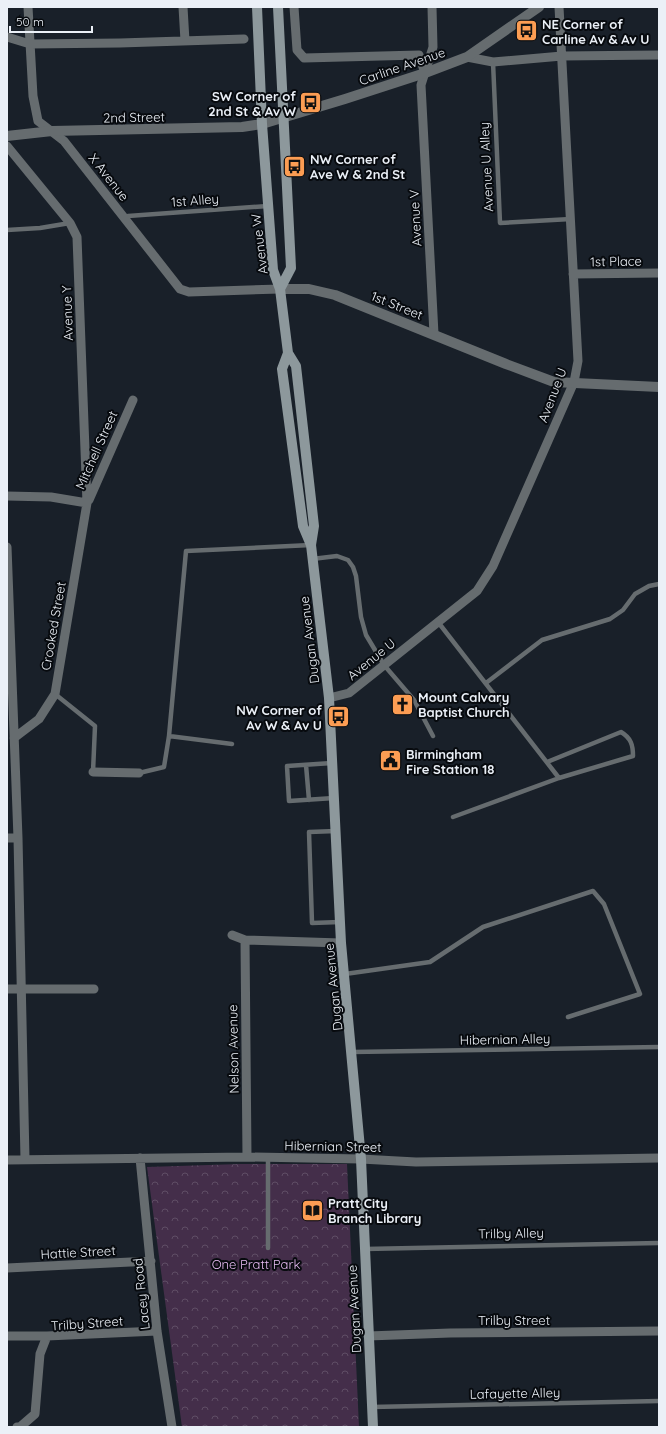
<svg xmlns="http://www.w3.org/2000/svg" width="666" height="1434" viewBox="0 0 666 1434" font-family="Quicksand,sans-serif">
	<defs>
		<pattern id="park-crowns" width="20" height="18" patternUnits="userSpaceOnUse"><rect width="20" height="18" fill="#442e4a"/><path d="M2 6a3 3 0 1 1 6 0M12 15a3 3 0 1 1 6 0" fill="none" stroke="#5f4d65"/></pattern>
	</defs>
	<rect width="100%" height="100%" fill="#192029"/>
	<path fill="url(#park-crowns)" d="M 240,1164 L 347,1164 L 359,1427 L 182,1427 L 147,1167 Z"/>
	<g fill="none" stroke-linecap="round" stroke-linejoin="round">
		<path stroke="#666c6f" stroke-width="4.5" d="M 493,62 L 500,223 L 571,219
			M 125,219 L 128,216 L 268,206
			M 7,230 L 40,228 L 70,223
			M 312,559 L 337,556 L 348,560 L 353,567 L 356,576 L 361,617 L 366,635 L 384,665 L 414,700 L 433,736
			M 438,622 L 559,778 L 633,756 C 633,745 631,738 621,732 L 547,762
			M 486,683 L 542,640 L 610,619 L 623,610 L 635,594 L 649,586 L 659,584
			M 55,694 L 95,726 L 93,772
			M 232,744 L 169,736 L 186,551 L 311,545
			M 332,763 L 287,766 L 289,801 L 334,798
			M 306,765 L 309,800
			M 139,773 L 164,767 L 169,736
			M 453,817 L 559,778
			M 336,831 L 309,832 L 312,923 L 340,922
			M 345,974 L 430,962 L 483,927 L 593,891 L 604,904 L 640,994 L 568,1017
			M 352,1052 L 659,1047
			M 268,1157 L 268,1248
			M 365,1249 L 659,1243
			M 372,1407 L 659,1401"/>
		<path stroke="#666c6f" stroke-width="9" d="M 28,7 L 33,96 L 38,121 L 64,141 L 180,289 L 189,292 L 280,289
			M 183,7 L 185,41
			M 294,7 L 297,50 L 304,58 L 419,55 L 425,73
			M 432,7 L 433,47 L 421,85 L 434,334
			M 7,37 L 30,44 L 120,43 L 244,39
			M 467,57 L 493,62 L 562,56 L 659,55
			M 7,146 L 70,223 L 77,237 L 87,503 L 55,694 L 39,719 L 14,738
			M 573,274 L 659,273
			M 7,496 L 51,497 L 87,503
			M 89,500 L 133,400
			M 7,547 L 18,838 L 25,1159
			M 329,698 L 349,693 L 477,591 L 493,566 L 574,382 L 578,361 L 559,7
			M 93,772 L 139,773
			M 7,838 L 18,838
			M 232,935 L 245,940 L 341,943
			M 245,940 L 247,1157
			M 7,989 L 94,989
			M 140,1158 L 157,1331 L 172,1427
			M 7,1160 L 247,1157 L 361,1159 L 416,1162 L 659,1158
			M 7,1268 L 151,1261
			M 7,1336 L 47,1336 L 157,1331
			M 368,1336 L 450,1333 L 659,1331
			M 17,1427 L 20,1427 L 35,1414 L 40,1354 L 47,1336"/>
		<path stroke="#666c6f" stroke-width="10" d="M 7,136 L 52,131 L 242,127 L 262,124 L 345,99 L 425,73 L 467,57 L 539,7
			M 280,289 L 309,289 L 335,295 L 506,364 L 554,382 L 659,387"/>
		<path stroke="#8d989c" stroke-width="10" d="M 257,7 L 262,124 L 273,270 L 280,289 L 288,353 L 296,366 L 314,526 L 311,545
			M 278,7 L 291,268 L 280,289
			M 288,353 L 282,369 L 303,526 L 311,545 L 329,698 L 341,943 L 361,1159 L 373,1427"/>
	</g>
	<defs>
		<symbol id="bus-square" viewBox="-11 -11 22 22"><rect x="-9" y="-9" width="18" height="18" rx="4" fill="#fc9d53" stroke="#070a0e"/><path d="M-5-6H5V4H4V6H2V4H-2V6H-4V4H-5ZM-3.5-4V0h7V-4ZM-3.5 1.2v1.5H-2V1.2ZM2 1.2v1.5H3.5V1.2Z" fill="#111"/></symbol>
		<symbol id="church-square" viewBox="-11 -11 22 22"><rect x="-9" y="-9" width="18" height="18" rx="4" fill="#fc9d53" stroke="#070a0e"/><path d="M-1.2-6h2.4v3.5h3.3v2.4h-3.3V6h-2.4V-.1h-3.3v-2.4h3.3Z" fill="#111"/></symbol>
		<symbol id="civic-square" viewBox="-11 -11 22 22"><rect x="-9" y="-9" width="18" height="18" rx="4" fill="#fc9d53" stroke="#070a0e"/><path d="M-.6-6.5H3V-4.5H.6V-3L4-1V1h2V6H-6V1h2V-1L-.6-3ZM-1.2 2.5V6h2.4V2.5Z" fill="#111"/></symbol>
		<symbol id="library-square" viewBox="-11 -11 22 22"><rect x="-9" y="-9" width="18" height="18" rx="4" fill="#fc9d53" stroke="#070a0e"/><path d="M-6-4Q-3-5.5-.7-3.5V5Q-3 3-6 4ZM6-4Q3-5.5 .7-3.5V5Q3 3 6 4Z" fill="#111"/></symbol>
	</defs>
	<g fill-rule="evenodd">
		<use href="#bus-square" x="514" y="18" width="25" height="25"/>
		<use href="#bus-square" x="298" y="90" width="25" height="25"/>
		<use href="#bus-square" x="282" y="154" width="25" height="25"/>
		<use href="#church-square" x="390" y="692" width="25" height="25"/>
		<use href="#bus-square" x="326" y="704" width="25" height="25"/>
		<use href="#civic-square" x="378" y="748" width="25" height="25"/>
		<use href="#library-square" x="300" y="1198" width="25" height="25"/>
	</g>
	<g text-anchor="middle" stroke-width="4" stroke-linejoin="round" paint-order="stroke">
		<g font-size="13" font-weight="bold" fill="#ebf0f7" stroke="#070a0e" text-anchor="start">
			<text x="542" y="29">NE Corner of<tspan x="542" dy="15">Carline Av &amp; Av U</tspan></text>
			<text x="296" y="101" text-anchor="end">SW Corner of<tspan x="296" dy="15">2nd St &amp; Av W</tspan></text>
			<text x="310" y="164">NW Corner of<tspan x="310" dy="15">Ave W &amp; 2nd St</tspan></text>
			<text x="418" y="702">Mount Calvary<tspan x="418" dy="15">Baptist Church</tspan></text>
			<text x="322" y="715" text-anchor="end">NW Corner of<tspan x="322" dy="15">Av W &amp; Av U</tspan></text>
			<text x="406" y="759">Birmingham<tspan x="406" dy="15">Fire Station 18</tspan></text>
			<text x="328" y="1208">Pratt City<tspan x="328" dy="15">Branch Library</tspan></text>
		</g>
		<g font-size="13" fill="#ebf0f7" stroke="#070a0e">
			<text transform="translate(402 66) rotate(-19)" y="5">Carline Avenue</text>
			<text transform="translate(134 117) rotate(-1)" y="5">2nd Street</text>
			<text transform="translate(486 167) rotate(-93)" y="5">Avenue U Alley</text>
			<text transform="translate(109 177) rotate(52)" y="5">X Avenue</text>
			<text transform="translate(195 200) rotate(-4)" y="5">1st Alley</text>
			<text transform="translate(415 218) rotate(-93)" y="5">Avenue V</text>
			<text transform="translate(259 244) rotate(-97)" y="5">Avenue W</text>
			<text transform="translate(616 261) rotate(-1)" y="5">1st Place</text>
			<text transform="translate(397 305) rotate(22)" y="5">1st Street</text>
			<text transform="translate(67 313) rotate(-92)" y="5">Avenue Y</text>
			<text transform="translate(552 395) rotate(-69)" y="5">Avenue U</text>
			<text transform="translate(96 450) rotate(-66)" y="5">Mitchell Street</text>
			<text transform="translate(53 626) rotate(-80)" y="5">Crooked Street</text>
			<text transform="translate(309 640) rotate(-97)" y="5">Dugan Avenue</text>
			<text transform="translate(371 659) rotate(-39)" y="5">Avenue U</text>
			<text transform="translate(333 987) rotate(-96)" y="5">Dugan Avenue</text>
			<text transform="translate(505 1039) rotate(-1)" y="5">Hibernian Alley</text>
			<text transform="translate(233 1049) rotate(-91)" y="5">Nelson Avenue</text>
			<text transform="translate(333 1146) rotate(1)" y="5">Hibernian Street</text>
			<text transform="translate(511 1233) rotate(-1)" y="5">Trilby Alley</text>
			<text transform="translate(78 1252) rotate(-3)" y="5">Hattie Street</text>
			<text transform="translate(141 1294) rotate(-96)" y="5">Lacey Road</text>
			<text transform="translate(354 1309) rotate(-93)" y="5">Dugan Avenue</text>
			<text x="514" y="1325">Trilby Street</text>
			<text transform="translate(87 1323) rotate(-4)" y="5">Trilby Street</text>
			<text transform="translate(515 1393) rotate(-1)" y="5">Lafayette Alley</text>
		</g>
		<g font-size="13" fill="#e7bbf3" stroke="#070a0e">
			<text x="256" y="1269">One Pratt Park</text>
		</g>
	</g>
	<rect width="666" height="1434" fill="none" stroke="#ebf0f7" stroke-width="16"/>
	<path d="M10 26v6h82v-6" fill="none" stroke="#ebf0f7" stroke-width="2"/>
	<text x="16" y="26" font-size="12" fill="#ebf0f7" stroke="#070a0e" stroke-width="3" paint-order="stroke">50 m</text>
</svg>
